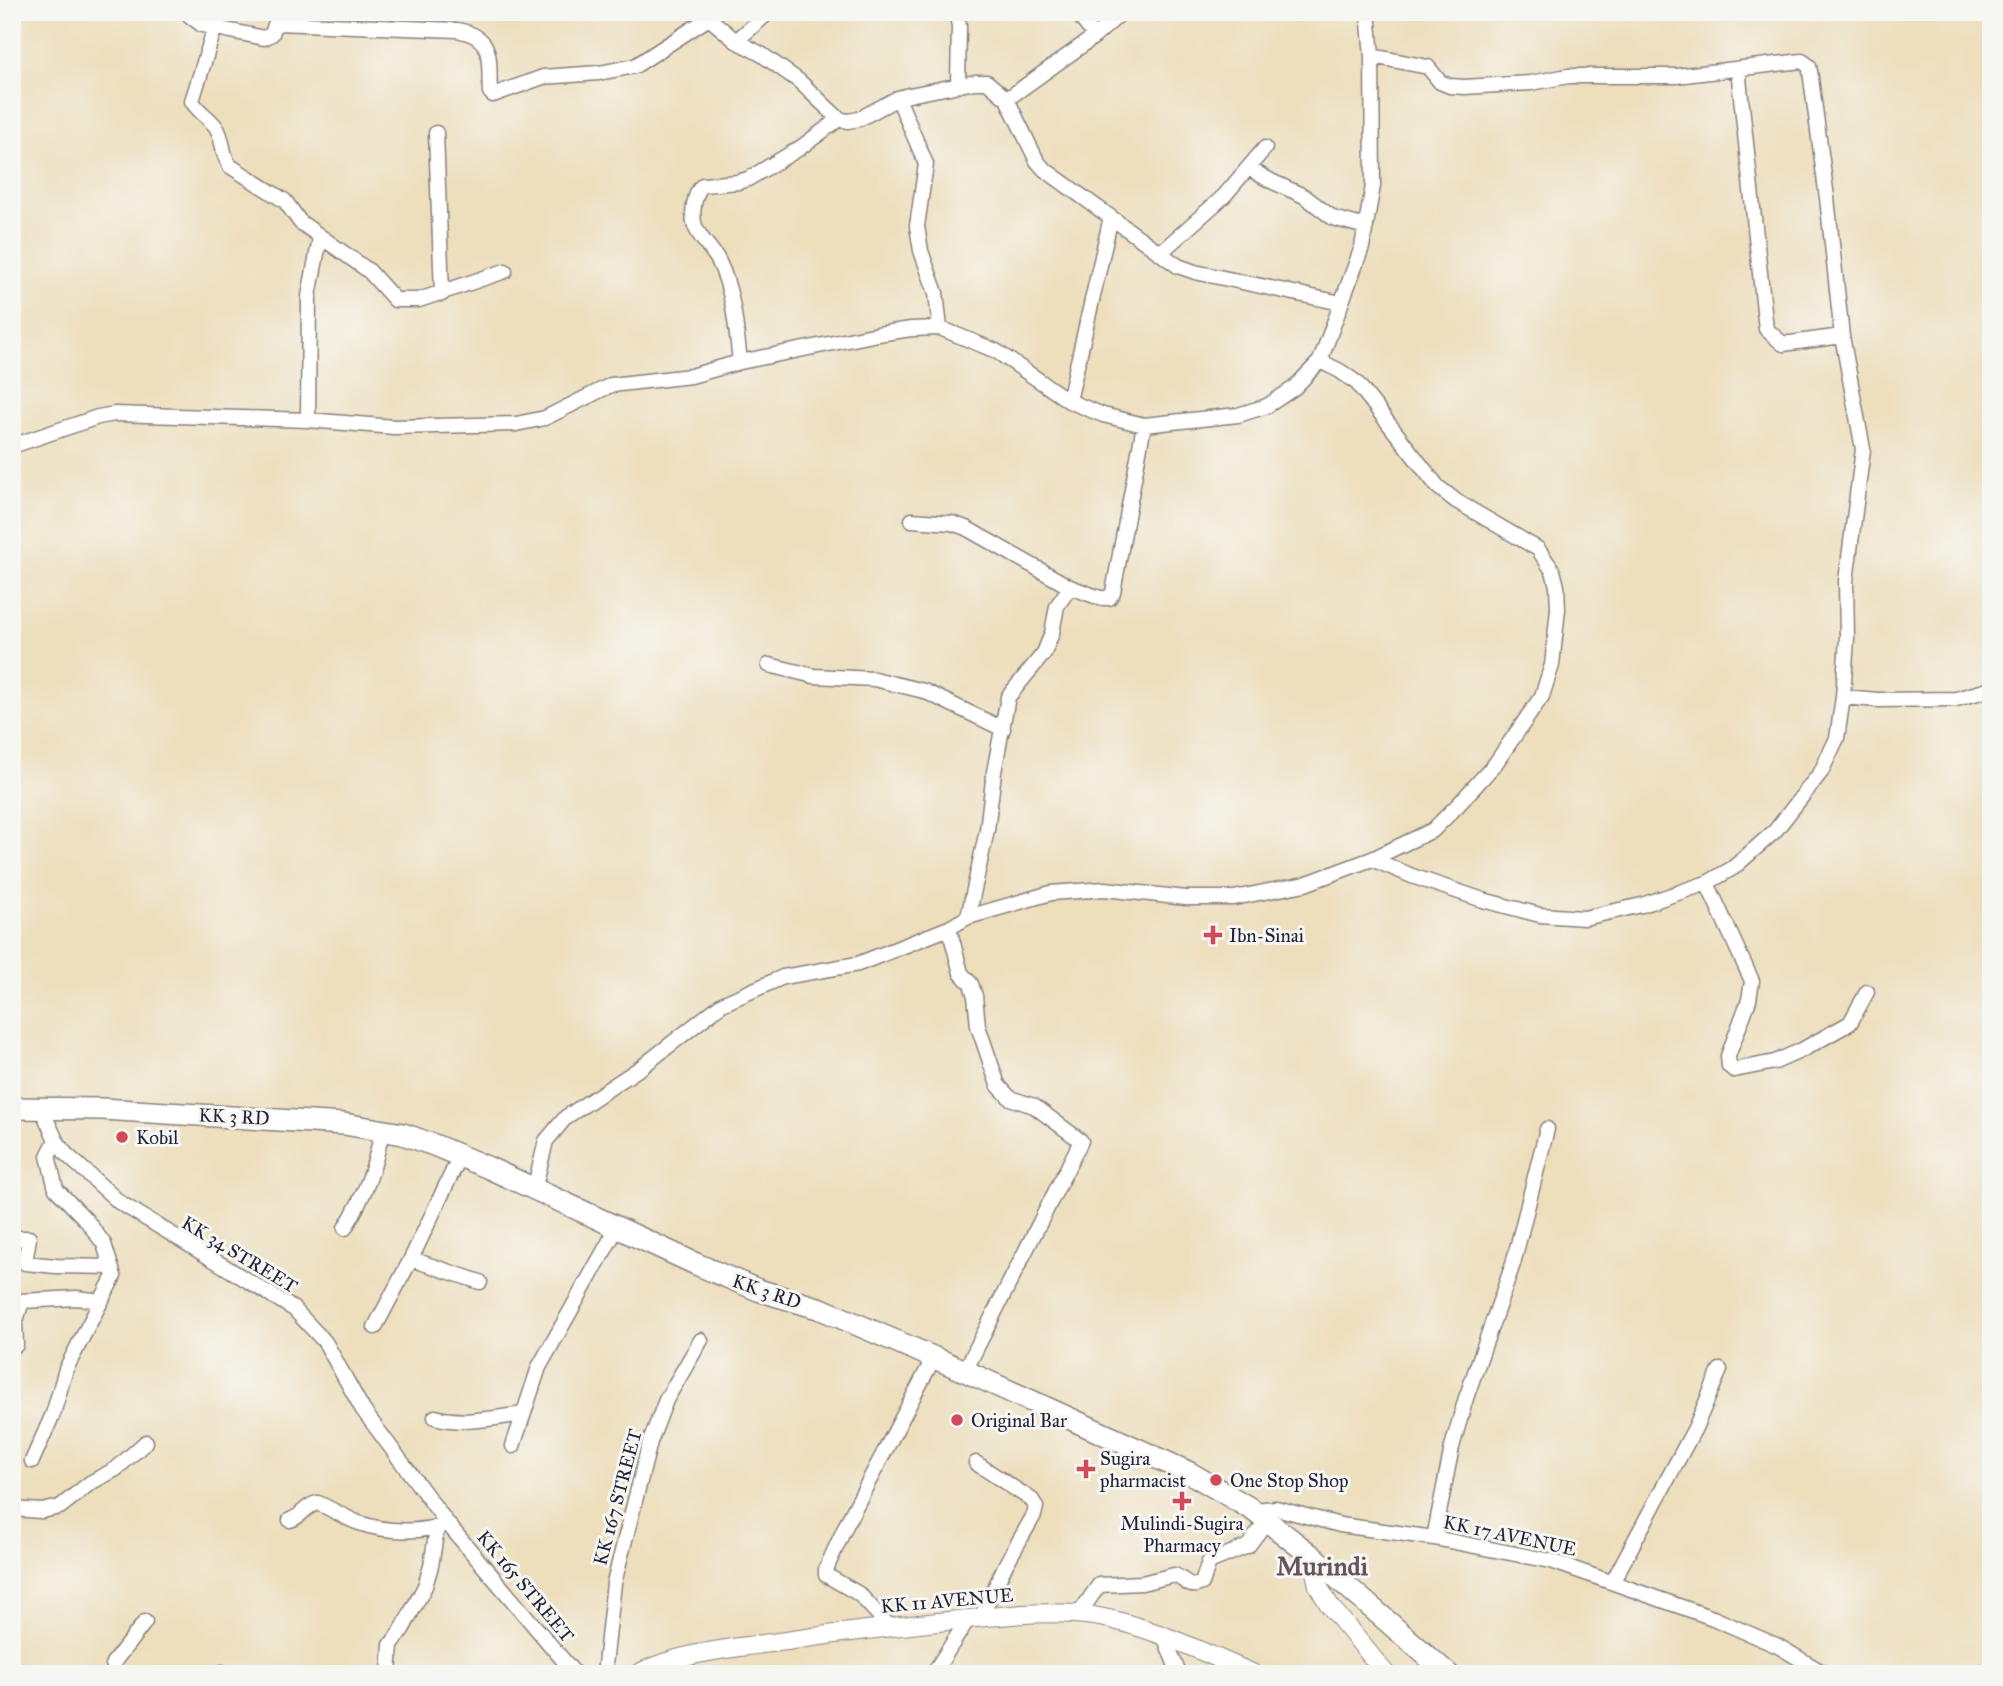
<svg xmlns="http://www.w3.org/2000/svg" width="2003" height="1686" viewBox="0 0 2003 1686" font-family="'IM FELL Great Primer',serif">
	<rect width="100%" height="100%" fill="#f6f6f2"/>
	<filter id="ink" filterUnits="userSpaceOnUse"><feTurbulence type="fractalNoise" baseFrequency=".0143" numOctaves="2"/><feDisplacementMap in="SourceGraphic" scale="14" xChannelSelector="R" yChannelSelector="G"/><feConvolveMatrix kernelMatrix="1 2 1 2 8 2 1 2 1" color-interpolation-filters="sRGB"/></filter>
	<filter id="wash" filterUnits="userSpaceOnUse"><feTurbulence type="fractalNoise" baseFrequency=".00686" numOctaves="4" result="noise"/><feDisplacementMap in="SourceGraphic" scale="28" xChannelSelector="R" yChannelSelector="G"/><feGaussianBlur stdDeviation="1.57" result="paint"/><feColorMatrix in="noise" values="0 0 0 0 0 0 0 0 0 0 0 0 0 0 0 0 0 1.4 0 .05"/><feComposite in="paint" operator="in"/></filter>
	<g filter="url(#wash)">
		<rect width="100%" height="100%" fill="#eddebc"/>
	</g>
	<g filter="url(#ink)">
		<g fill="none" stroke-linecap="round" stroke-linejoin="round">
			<defs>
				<path id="minor" d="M 707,12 L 709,18 L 736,41 L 761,54 L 799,81 L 839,119 L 848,121 L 859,119 L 898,98 L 909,95 L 975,82 L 987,82 L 1007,99 L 1037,161 L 1044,169 L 1178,266 L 1195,272 L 1341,303
					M 956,12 L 959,26 L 958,85
					M 1076,12 L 1095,36
					M 189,15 L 202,25 L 264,38 L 272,34 L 279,12
					M 277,23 L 457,30 C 496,37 488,60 490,92 L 493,95 L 543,77 L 599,73 L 635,66 L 709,18
					M 215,27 L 192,101 C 198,112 209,117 216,127 C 224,138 221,154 230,166 L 285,201 L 300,222 L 369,271 L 395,300 L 419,300 L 505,271
					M 736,41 L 769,12
					M 1372,56 L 1428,67 L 1440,82 L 1450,86 L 1464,87 L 1531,83 L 1568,76 L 1676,76 L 1802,61 L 1809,66 L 1810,71 L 1827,198 L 1842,336 L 1863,449 L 1846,581 L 1847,638 L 1843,697 L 1837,738 L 1821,772 L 1775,831 L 1733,868 L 1707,883 L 1642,905 L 1584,918 L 1540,915 L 1483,900 L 1412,876 L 1372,859
					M 1738,69 L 1766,329 L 1783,344 L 1842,336
					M 898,98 L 926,164 L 917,226 L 921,251 L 936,293 L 940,328
					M 1007,99 L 1095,36 L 1122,12
					M 436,133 L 442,294
					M 1250,169 L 1271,181 L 1304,196 L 1333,218 L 1366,227
					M 1160,253 L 1224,196 L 1265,148
					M 740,362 C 736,328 734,293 719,262 C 713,249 700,240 695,226 C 691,215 694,192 703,185 L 738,182 L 748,179 L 800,148 L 839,119
					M 1069,401 L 1111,217
					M 308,420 L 309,296 L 320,238
					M 12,446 L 98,417 L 115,414 L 308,420 L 394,427 L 516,424 L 545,418 L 611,385 L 691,376 L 740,362 L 878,334 L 911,329 L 940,328 L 996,351 L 1069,401 L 1103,415 L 1144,425 L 1238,415 L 1267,406 L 1294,388 L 1320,361 L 1362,247 L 1373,186 L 1372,56 L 1368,12
					M 912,520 L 952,523 L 966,528 L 1070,587
					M 769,665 L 814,676 L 874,679 L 924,691 L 1003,729
					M 1843,697 L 1878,700 L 1956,699 L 1988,690
					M 1707,883 L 1752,981 L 1749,1000 L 1728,1056 L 1729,1066 L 1734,1070 L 1775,1062 L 1802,1050 L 1850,1023 L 1867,992
					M 968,917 L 987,830 L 994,772 L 1008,697 L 1044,653 L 1052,633 L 1057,606 L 1070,587 L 1100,598 L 1109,598 L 1113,592 L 1144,425
					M 949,928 L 961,973 L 971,984 L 975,996 L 978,1026 L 998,1085 L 1010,1098 L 1034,1106 L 1081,1141 L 965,1371
					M 41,1108 L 56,1140 L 66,1154 L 119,1202 L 294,1309 L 325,1342 L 363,1410 L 447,1523 L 575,1674
					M 460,1156 L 411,1259 L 480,1282
					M 534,1190 L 546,1141 L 566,1117 L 643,1066 L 722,1004 L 783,977 L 858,964 L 949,928 L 968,917 L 1051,893 L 1105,889 L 1186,898 L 1234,898 L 1305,884 L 1372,859 L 1433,830 L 1458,805 L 1495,764 L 1542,696 L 1552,665 L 1558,609 L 1557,586 L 1553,571 L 1538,549 L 1456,501 L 1438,487 L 1357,383 L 1340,371 L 1320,361
					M 345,1228 C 365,1195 375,1168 382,1130
					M 12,1238 L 29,1238 L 25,1263 L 56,1266 L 111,1267
					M 375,1327 L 411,1259
					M 16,1345 L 15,1324 L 22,1301 L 76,1298 L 101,1301
					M 435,1417 C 463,1425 494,1418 523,1414
					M 513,1446 L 539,1367 L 617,1228
					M 32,1461 L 53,1414 L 66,1369 L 114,1276 L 104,1244 L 87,1221 L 56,1189 L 48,1156 L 56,1140
					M 976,1463 L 1032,1500 L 1036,1507 L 1034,1515 L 1006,1564 L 981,1617
					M 12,1509 L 42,1511 L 60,1507 L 90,1483 L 116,1469 L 146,1442
					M 1253,1510 L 1276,1508 L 1340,1525 L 1434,1538 L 1551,1561 L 1713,1618 L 1778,1646 L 1825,1674
					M 290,1520 C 302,1517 305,1505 318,1503 C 332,1509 345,1518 359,1523 C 384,1532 423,1534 447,1523
					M 1434,1538 L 1452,1447 L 1466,1398 L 1513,1264 L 1547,1129
					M 1613,1581 L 1695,1428 L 1720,1370
					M 1079,1614 L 1099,1585 L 1142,1583 L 1174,1575 C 1186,1579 1188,1590 1202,1583 L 1209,1562 L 1248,1546 L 1266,1522
					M 888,1625 L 859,1594 L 826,1575 L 826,1569 L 848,1521 L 933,1359
					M 1164,1636 L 1179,1674
					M 115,1674 L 113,1663 L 145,1622
					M 221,1674 L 222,1672
					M 389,1674 L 391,1645 L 403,1628 L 425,1586 L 431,1566 L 437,1528
					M 604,1674 L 614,1583 L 650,1442 L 666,1400 L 701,1340
					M 933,1674 L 968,1619"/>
				<path id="major" d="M 1312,1556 L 1318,1586 L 1330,1606 L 1386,1674
					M 637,1674 C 682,1651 743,1647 793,1640 C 851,1631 908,1625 967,1619 C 1008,1615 1053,1610 1094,1616 C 1151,1626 1202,1652 1254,1674"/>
				<path id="highway" d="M 12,1108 L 102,1109 L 344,1124 L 403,1134 L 434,1145 L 489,1168 L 696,1264 L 758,1290 L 821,1309 L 965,1371 L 1190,1473 L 1253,1510 L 1312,1556 L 1448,1674"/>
			</defs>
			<use href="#minor" stroke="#88807c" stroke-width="17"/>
			<use href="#major" stroke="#88807c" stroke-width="20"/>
			<use href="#highway" stroke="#88807c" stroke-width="24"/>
			<use href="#minor" stroke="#fff" stroke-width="14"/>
			<use href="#major" stroke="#fff" stroke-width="18"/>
			<use href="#highway" stroke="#fff" stroke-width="21"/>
		</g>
	</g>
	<g fill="#d1495b" stroke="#f6f6f2" stroke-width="2.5">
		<path d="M1209.5 924.5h7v7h7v7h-7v7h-7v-7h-7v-7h7z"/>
		<circle cx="122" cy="1137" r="7"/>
		<circle cx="957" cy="1420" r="7"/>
		<path d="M1082.5 1458.5h7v7h7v7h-7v7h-7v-7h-7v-7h7z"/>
		<circle cx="1216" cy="1480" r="7"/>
		<path d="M1178.5 1490.5h7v7h7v7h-7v7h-7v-7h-7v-7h7z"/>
	</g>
	<g text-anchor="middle" stroke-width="6" stroke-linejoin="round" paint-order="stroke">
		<g font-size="19" fill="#22223b" stroke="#f6f6f2" text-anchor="start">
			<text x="1229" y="942">Ibn-Sinai</text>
			<text x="136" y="1144">Kobil</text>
			<text x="971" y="1427">Original Bar</text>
			<text x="1100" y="1465">Sugira<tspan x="1100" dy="22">pharmacist</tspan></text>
			<text x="1230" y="1487">One Stop Shop</text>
			<text x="1182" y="1530" text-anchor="middle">Mulindi-Sugira<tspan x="1182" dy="22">Pharmacy</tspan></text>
		</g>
		<g font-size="19" fill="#22223b" stroke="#f6f6f2">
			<text transform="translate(234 1116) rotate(3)" y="7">KK 3 RD</text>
			<text transform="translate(240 1254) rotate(31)" y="7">KK 34 STREET</text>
			<text transform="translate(767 1291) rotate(19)" y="7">KK 3 RD</text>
			<text transform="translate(617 1497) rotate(-75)" y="7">KK 167 STREET</text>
			<text transform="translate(1510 1535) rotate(12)" y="7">KK 17 AVENUE</text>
			<text transform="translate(526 1586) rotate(50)" y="7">KK 165 STREET</text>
			<text transform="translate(947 1600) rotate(-5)" y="7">KK 11 AVENUE</text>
		</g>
		<g font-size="26" font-weight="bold" fill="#67535b" stroke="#f6f6f2">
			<text x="1322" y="1575">Murindi</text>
		</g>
	</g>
	<rect width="2003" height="1686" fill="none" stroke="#f6f6f2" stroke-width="42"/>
</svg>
